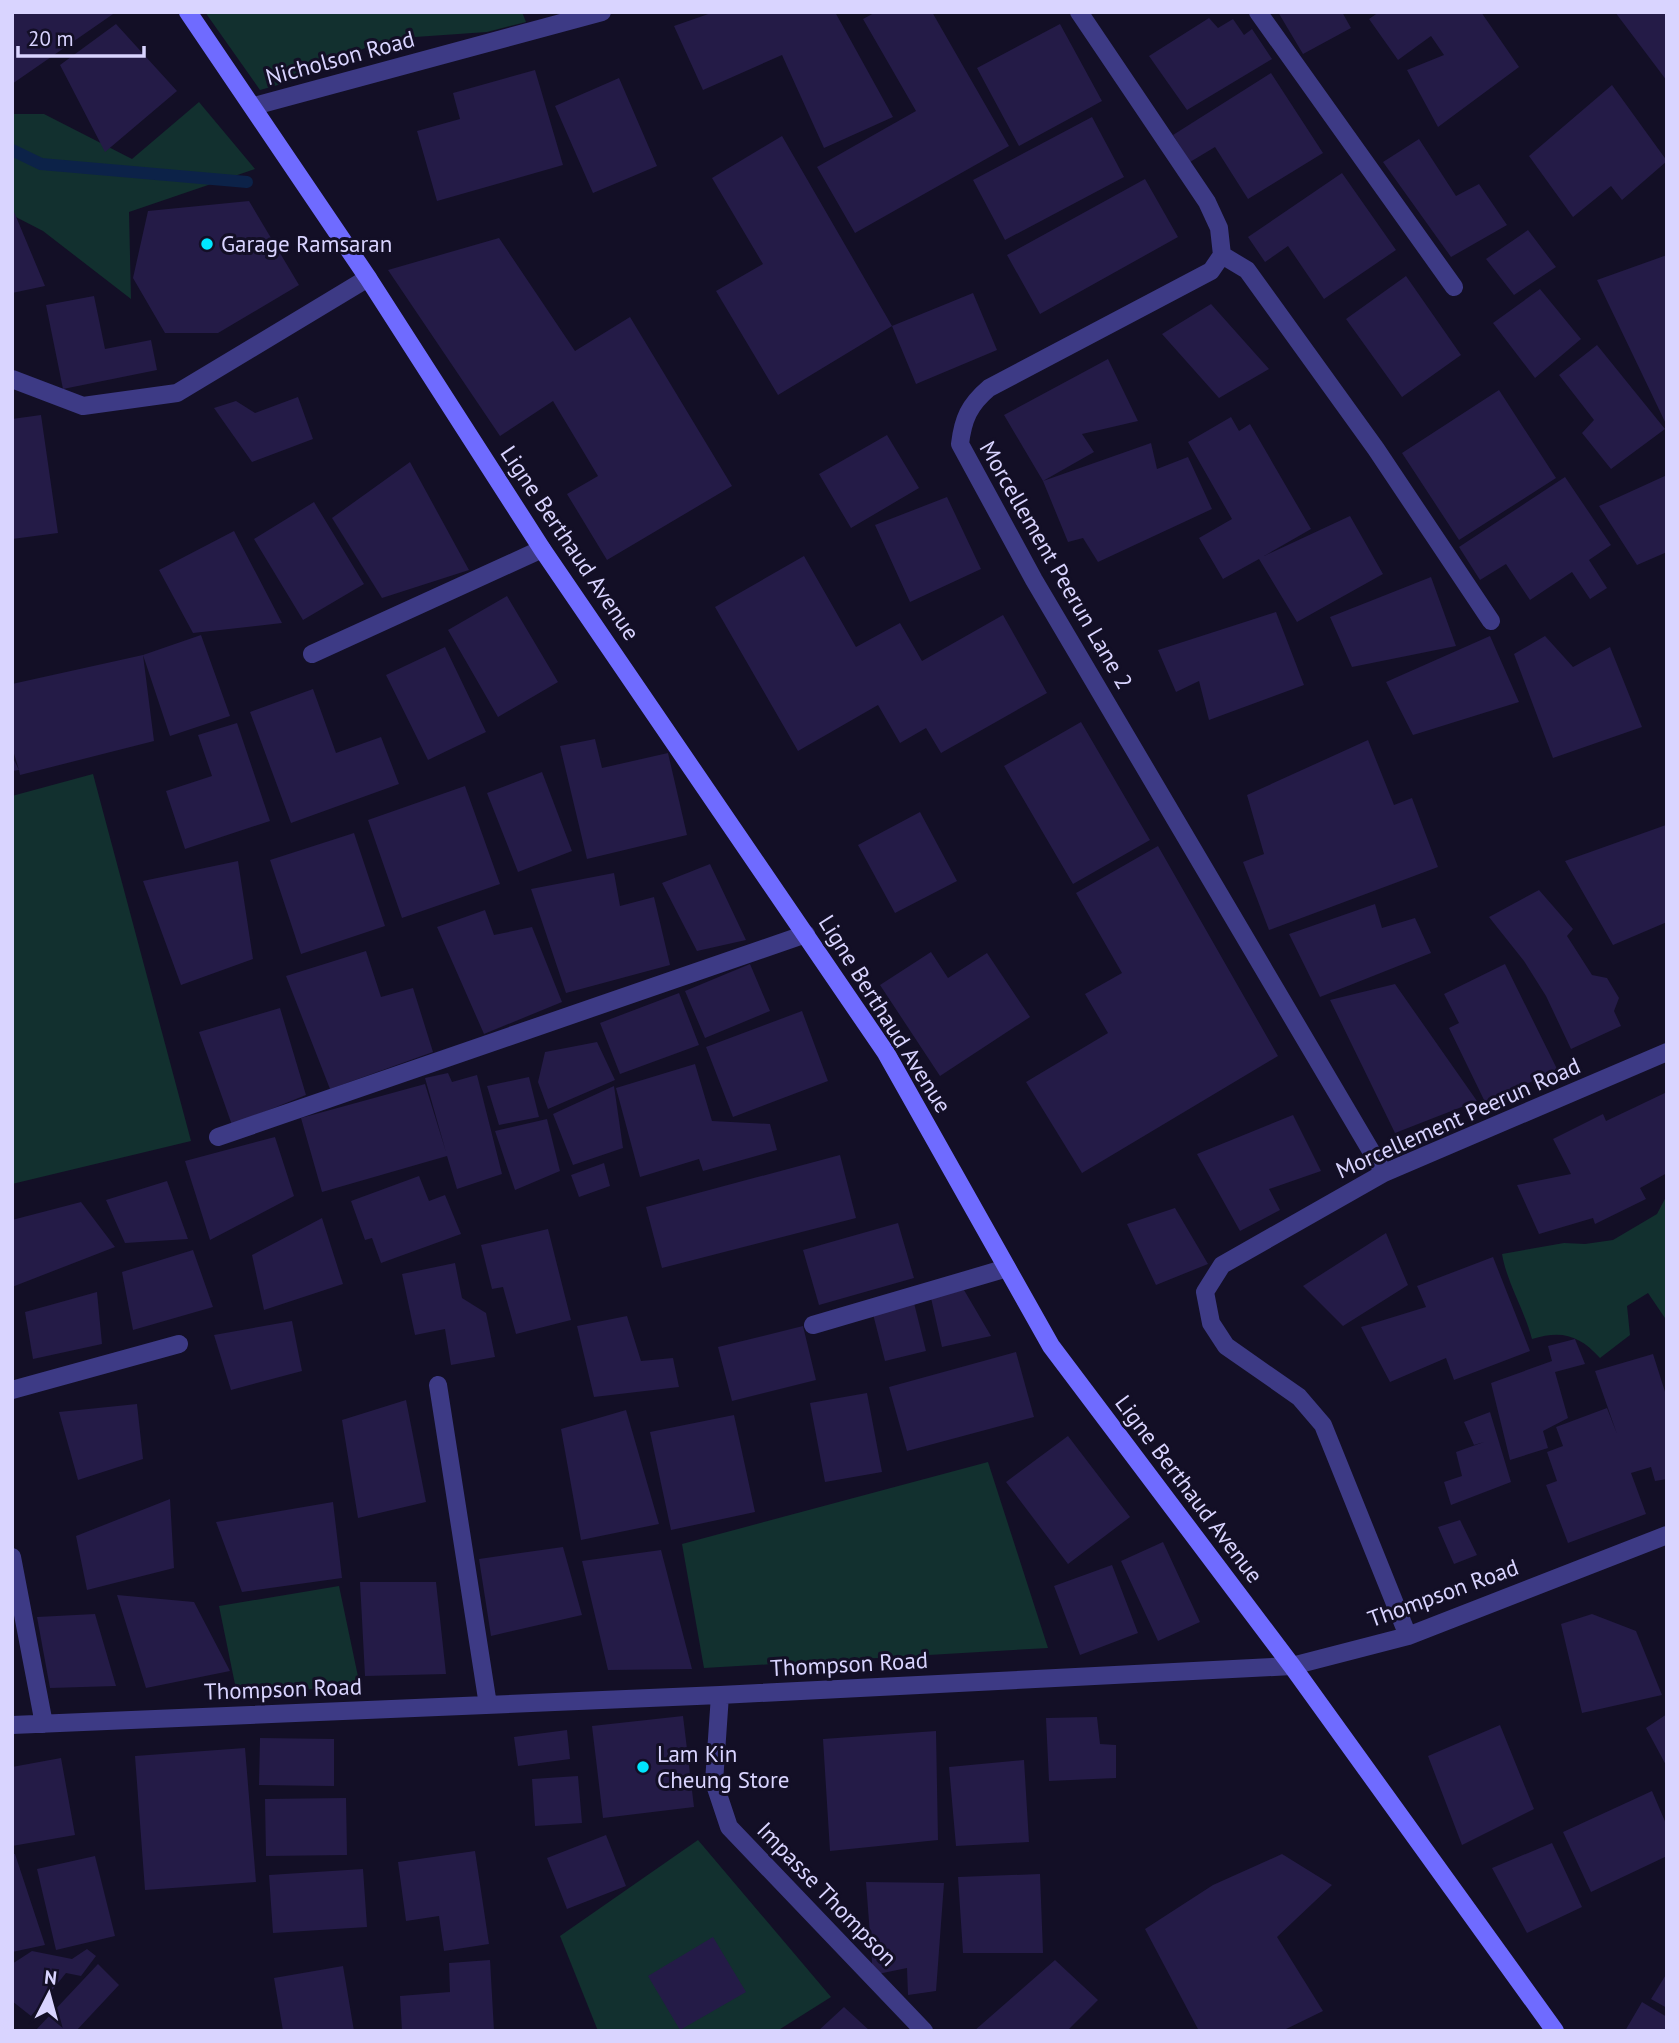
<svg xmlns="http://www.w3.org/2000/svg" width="1679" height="2043" viewBox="0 0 1679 2043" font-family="'PT Sans',sans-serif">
	<rect width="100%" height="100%" fill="#130f26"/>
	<path fill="#12302f" d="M 205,12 L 522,12 L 526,22 L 487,32 L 415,37 L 367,47 L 299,79 L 260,90 Z
		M 199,102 L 255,169 L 129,212 L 131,299 L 43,231 L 12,215 L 12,114 L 44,114 L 132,159 Z
		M 93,774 L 191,1141 L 12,1184 L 12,796 Z
		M 1667,1195 L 1667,1321 L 1648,1293 L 1627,1306 L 1630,1335 L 1600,1358 C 1579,1335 1562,1330 1532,1339 C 1524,1309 1507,1283 1502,1254 L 1564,1243 L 1585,1244 L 1613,1240 L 1657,1214 Z
		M 988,1462 L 1048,1648 L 704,1668 L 682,1544 Z
		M 339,1586 L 360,1686 L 237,1694 L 219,1606 Z
		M 698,1840 L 831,1997 L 777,2031 L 598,2031 L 560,1936 Z"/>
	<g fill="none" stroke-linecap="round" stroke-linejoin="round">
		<path stroke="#0c2248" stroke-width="12" d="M 12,150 L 41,164 L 247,182"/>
	</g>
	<path fill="#241b47" d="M 12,12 L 116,12 L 12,84 Z
		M 714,12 L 835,12 L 893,117 L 824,148 L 782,55 L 703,90 L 674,26 Z
		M 876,12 L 932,12 L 1009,146 L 855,233 L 817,167 L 916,111 L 863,19 Z
		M 1278,12 L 1342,12 L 1351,28 L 1303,54 Z
		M 1379,12 L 1481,12 L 1519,67 L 1438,127 L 1407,70 L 1444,55 L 1431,36 L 1398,60 L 1369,19 Z
		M 1615,12 L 1667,14 L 1667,81 Z
		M 1209,18 L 1218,28 L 1233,19 L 1244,35 L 1252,29 L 1272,59 L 1187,110 L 1149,56 Z
		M 116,24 L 177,91 L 105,152 L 60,65 Z
		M 1060,24 L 1102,101 L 1019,146 L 977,68 Z
		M 535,70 L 563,165 L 437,201 L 417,131 L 460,119 L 453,93 Z
		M 1271,73 L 1323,153 L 1248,199 L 1215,147 L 1190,162 L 1173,135 Z
		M 619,78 L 657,166 L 593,193 L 555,106 Z
		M 1612,85 L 1667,161 L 1622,200 L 1611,186 L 1573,217 L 1529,156 Z
		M 1092,117 L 1124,177 L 1005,240 L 973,180 Z
		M 782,136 L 892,326 L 778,395 L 716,291 L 763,264 L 712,178 Z
		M 1419,139 L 1456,196 L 1479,184 L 1507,225 L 1451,257 L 1383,162 Z
		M 1342,173 L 1396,250 L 1324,299 L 1288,246 L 1265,262 L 1248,237 Z
		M 1145,179 L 1178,237 L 1040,314 L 1007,255 Z
		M 249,201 L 299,285 L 218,333 L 165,333 L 133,278 L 148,211 Z
		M 12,207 L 45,286 L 12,293 Z
		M 1528,230 L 1556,267 L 1514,295 L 1486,259 Z
		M 499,238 L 575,351 L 630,317 L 732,486 L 607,560 L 567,494 L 598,476 L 553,401 L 500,436 L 388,270 Z
		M 1667,255 L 1667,426 L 1597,280 Z
		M 1406,276 L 1461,355 L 1402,397 L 1346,319 Z
		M 1540,289 L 1581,339 L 1535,378 L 1493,323 Z
		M 973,293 L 997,350 L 916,384 L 892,326 Z
		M 94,296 L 105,349 L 151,340 L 157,370 L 63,389 L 46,305 Z
		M 1211,304 L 1269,369 L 1219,398 L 1162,334 Z
		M 1597,345 L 1665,429 L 1611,469 L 1582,433 L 1594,420 L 1559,375 Z
		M 1108,359 L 1138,421 L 1082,434 L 1094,452 L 1043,481 L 1004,415 Z
		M 1499,390 L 1556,478 L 1459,540 L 1402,453 Z
		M 298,397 L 313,439 L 252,462 L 214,408 L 236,401 L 255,413 Z
		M 41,415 L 58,533 L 12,539 L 12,419 Z
		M 1231,417 L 1239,431 L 1250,424 L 1311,529 L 1264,556 L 1350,516 L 1383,574 L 1297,622 L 1259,559 L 1223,579 L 1199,538 L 1232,519 L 1188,442 Z
		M 887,435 L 919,488 L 851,528 L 819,474 Z
		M 1151,443 L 1157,469 L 1188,457 L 1212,509 L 1098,562 L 1083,538 L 1068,542 L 1043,481 Z
		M 410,462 L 469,570 L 382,598 L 332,518 Z
		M 1667,475 L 1667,552 L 1637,565 L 1599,506 Z
		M 1565,477 L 1611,545 L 1589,560 L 1607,588 L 1590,599 L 1572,572 L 1530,600 L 1506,564 L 1480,580 L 1459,547 Z
		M 947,497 L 981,569 L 910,602 L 875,525 Z
		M 314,502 L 364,584 L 303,620 L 254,539 Z
		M 234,531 L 282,623 L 193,633 L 159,570 Z
		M 804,556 L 856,647 L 900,623 L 922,661 L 1003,615 L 1047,693 L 941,753 L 926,728 L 900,743 L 878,705 L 798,751 L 715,607 Z
		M 1431,577 L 1456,646 L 1352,667 L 1330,617 Z
		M 507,596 L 558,682 L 498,717 L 448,630 Z
		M 1276,612 L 1304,685 L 1209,720 L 1199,681 L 1176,692 L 1158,650 Z
		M 201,635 L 230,716 L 170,736 L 143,655 L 154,741 L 20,775 L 19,770 L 12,771 L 12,756 L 19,770 L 12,747 L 12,684 L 143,655 Z
		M 1490,636 L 1519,702 L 1413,735 L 1386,682 Z
		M 1545,636 L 1573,667 L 1610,647 L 1642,727 L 1553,758 L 1514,654 Z
		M 445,647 L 486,732 L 428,760 L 386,675 Z
		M 313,689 L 336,753 L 381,737 L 399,784 L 291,823 L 250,712 Z
		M 1081,722 L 1150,840 L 1073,884 L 1004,766 Z
		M 237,723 L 270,821 L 185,849 L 166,791 L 212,776 L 198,735 Z
		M 595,739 L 602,768 L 668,753 L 687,835 L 587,859 L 560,746 Z
		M 1368,740 L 1394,805 L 1412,798 L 1438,867 L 1269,930 L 1243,862 L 1264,854 L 1247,795 Z
		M 542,772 L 572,851 L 518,872 L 487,793 Z
		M 465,786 L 500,884 L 402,918 L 368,820 Z
		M 920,812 L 957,881 L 895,913 L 858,845 Z
		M 1666,825 L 1667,922 L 1613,945 L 1565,861 Z
		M 354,833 L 385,926 L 301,954 L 270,860 Z
		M 1158,846 L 1278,1056 L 1082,1173 L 1026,1082 L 1108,1033 L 1085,994 L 1122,973 L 1076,893 Z
		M 238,861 L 253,959 L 181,985 L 143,881 Z
		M 710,864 L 746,940 L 697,951 L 662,883 Z
		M 614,873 L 620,906 L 654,897 L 670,965 L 566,993 L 531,889 Z
		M 1539,890 L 1573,929 L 1567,936 L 1592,975 L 1607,978 L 1619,998 L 1614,1011 L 1621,1026 L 1571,1049 L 1546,996 L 1524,961 L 1489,917 Z
		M 1375,904 L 1382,928 L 1415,918 L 1431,953 L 1320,997 L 1289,934 Z
		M 485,910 L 494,935 L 532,927 L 562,1002 L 484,1034 L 437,927 Z
		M 366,951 L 381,997 L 413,988 L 433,1052 L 330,1089 L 286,976 Z
		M 931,952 L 948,978 L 987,953 L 1030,1017 L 940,1076 L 880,985 Z
		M 750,964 L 770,1011 L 705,1038 L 685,991 Z
		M 1505,964 L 1557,1069 L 1486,1104 L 1449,1028 L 1459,1023 L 1444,994 Z
		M 1395,984 L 1477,1101 L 1395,1133 L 1330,1000 Z
		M 679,993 L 699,1045 L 620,1074 L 600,1023 Z
		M 280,1008 L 306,1095 L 232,1125 L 199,1032 Z
		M 802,1011 L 828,1081 L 733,1117 L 706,1047 Z
		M 597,1042 L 615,1080 L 548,1109 L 538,1082 L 545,1052 Z
		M 695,1064 L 712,1121 L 770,1124 L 777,1150 L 703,1171 L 699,1159 L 640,1177 L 616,1088 Z
		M 448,1073 L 452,1082 L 477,1075 L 502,1174 L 457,1189 L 447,1156 L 322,1192 L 301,1118 L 425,1084 L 446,1152 L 425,1078 Z
		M 529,1077 L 539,1117 L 499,1125 L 487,1086 Z
		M 614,1086 L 623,1148 L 573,1165 L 553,1114 Z
		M 1667,1092 L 1667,1173 L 1640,1188 L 1646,1199 L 1595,1224 L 1593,1218 L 1539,1234 L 1517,1185 L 1571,1174 L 1553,1139 L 1603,1114 L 1606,1121 Z
		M 1293,1115 L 1321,1171 L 1269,1189 L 1280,1210 L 1240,1231 L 1197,1154 Z
		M 547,1119 L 560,1171 L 515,1190 L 495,1131 Z
		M 275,1137 L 294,1196 L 210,1240 L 185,1161 Z
		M 840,1155 L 856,1218 L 662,1268 L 646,1207 Z
		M 604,1163 L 610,1186 L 579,1197 L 571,1175 Z
		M 419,1176 L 429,1201 L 445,1195 L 461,1234 L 381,1263 L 372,1238 L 365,1240 L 351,1201 Z
		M 167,1181 L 188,1239 L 125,1243 L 106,1200 Z
		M 81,1202 L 115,1247 L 12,1287 L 12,1220 Z
		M 1175,1208 L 1208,1264 L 1156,1285 L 1127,1224 Z
		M 322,1218 L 343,1284 L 264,1310 L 252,1255 Z
		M 898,1223 L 914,1278 L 819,1305 L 803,1250 Z
		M 548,1229 L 571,1320 L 516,1334 L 503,1287 L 492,1289 L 481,1245 Z
		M 1386,1233 L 1408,1285 L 1343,1326 L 1303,1286 Z
		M 193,1250 L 213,1307 L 133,1330 L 122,1272 Z
		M 1493,1257 L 1530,1351 L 1454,1380 L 1446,1358 L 1390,1382 L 1361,1327 L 1426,1307 L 1417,1286 Z
		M 455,1263 L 462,1298 L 486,1313 L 495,1357 L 451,1365 L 445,1329 L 415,1335 L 402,1274 Z
		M 964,1290 L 991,1336 L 942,1347 L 931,1298 Z
		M 97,1292 L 102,1344 L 33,1359 L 25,1312 Z
		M 914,1303 L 926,1351 L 885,1361 L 873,1314 Z
		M 627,1316 L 641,1361 L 673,1358 L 679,1387 L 594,1397 L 577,1326 Z
		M 292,1321 L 302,1371 L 231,1390 L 214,1335 Z
		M 803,1326 L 816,1380 L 732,1401 L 718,1347 Z
		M 1575,1339 L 1585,1364 L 1555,1372 L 1568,1418 L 1543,1431 L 1548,1448 L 1510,1460 L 1491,1383 L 1552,1361 L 1548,1346 Z
		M 1016,1352 L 1034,1417 L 907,1451 L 889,1387 Z
		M 1653,1354 L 1667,1398 L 1667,1479 L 1655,1481 L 1651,1467 L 1631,1473 L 1646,1514 L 1568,1543 L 1546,1485 L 1557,1481 L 1547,1452 L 1563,1446 L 1556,1427 L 1607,1408 L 1617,1434 L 1595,1371 Z
		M 867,1393 L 882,1472 L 825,1482 L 810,1403 Z
		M 406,1400 L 426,1502 L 358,1518 L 342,1420 Z
		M 137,1404 L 143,1459 L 78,1480 L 59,1412 Z
		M 626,1410 L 659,1524 L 581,1540 L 561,1429 Z
		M 1490,1412 L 1511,1482 L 1451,1505 L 1444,1482 L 1462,1476 L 1456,1452 L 1484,1442 L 1474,1445 L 1464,1422 Z
		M 734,1415 L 755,1512 L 671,1530 L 650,1432 Z
		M 1068,1436 L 1130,1517 L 1068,1564 L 1006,1482 Z
		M 170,1499 L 174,1568 L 87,1590 L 76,1536 Z
		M 333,1502 L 342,1578 L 242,1592 L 216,1522 Z
		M 1460,1520 L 1477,1555 L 1454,1564 L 1438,1527 Z
		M 1163,1542 L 1200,1622 L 1158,1641 L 1121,1561 Z
		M 563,1547 L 582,1615 L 491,1636 L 479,1559 Z
		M 661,1550 L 692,1669 L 608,1670 L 582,1561 Z
		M 1112,1565 L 1138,1633 L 1080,1655 L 1054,1586 Z
		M 360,1582 L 436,1582 L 446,1674 L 365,1676 Z
		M 117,1595 L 194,1602 L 230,1671 L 146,1688 Z
		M 95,1614 L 116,1686 L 50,1688 L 37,1617 Z
		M 1592,1614 L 1636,1631 L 1662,1695 L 1582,1713 L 1561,1624 Z
		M 1667,1714 L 1667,1767 L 1646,1728 Z
		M 683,1716 L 694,1807 L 603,1818 L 592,1726 Z
		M 1097,1717 L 1100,1744 L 1116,1745 L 1116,1778 L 1049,1781 L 1046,1718 Z
		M 1500,1725 L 1534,1809 L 1462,1845 L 1428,1756 Z
		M 567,1730 L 570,1759 L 518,1766 L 514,1737 Z
		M 936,1731 L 938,1840 L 830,1851 L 823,1739 Z
		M 260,1738 L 334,1739 L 334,1786 L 259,1785 Z
		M 245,1748 L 256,1882 L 145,1890 L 135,1756 Z
		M 61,1758 L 75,1835 L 12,1846 L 12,1767 Z
		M 1024,1760 L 1029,1842 L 956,1846 L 949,1767 Z
		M 578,1776 L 582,1823 L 535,1826 L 532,1779 Z
		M 1652,1791 L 1667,1826 L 1667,1856 L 1591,1892 L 1563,1832 Z
		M 346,1798 L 347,1855 L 266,1856 L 265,1799 Z
		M 606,1835 L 626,1886 L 567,1909 L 547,1858 Z
		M 1552,1843 L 1582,1907 L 1527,1933 L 1492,1868 Z
		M 475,1851 L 489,1944 L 444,1951 L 439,1916 L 406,1921 L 398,1862 Z
		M 12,1854 L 15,1854 L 45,1945 L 12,1952 Z
		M 1282,1854 L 1332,1885 L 1277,1937 L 1323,2011 L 1282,2031 L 1199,2031 L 1145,1929 L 1213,1885 Z
		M 95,1856 L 115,1936 L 56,1950 L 37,1869 Z
		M 363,1869 L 367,1927 L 273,1933 L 269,1875 Z
		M 1040,1874 L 1043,1953 L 963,1953 L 958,1877 Z
		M 866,1882 L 944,1883 L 936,1991 L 908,1995 L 907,1968 L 873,1975 Z
		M 713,1937 L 746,1992 L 680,2030 L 648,1976 Z
		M 87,1949 L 96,1956 L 81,1976 L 66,1973 L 31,2016 L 12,2001 L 12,1964 L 32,1951 L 72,1959 Z
		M 490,1960 L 494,2031 L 402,2031 L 400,1996 L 450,1992 L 449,1963 Z
		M 1055,1960 L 1098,2000 L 1067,2031 L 974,2031 Z
		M 98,1964 L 119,1985 L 76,2031 L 35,2031 Z
		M 343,1966 L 354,2031 L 283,2031 L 274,1978 Z
		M 1667,1973 L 1667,2008 L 1651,1999 Z
		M 1642,2002 L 1667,2017 L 1667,2031 L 1625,2031 Z
		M 844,2007 L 870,2031 L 818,2031 Z"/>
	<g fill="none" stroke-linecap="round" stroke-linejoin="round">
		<path stroke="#3d3a85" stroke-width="18" d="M 1079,12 L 1207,202 L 1219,228 L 1222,255 L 1211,271 L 989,388 C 969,405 963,419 960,444 L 1034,580 L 1384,1173
			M 1258,12 L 1454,287
			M 254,106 L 602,12
			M 1222,255 L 1247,270 L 1376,449 L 1491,621
			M 12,379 L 83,406 L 177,393 L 368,278
			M 312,654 L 542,549
			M 218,1137 L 806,934
			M 813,1325 L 1007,1268
			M 438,1385 L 488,1705
			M 12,1390 L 179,1344
			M 12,1557 L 44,1724
			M 1408,1636 L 1323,1425 L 1299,1397 L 1226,1346 L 1211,1323 L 1205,1292 L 1222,1265 L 1384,1173 L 1667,1052
			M 720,1695 L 714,1782 L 729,1827 L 924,2031
			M 12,1725 L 720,1695 L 1292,1666 L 1408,1636 L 1667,1535"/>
		<path stroke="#6f6bff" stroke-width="18" d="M 188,12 L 368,278 L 542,549 L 886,1053 L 1051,1346 L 1292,1666 L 1555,2031"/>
	</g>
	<g fill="#00e5ff" stroke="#130f26" stroke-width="2.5">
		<circle cx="207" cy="244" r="7"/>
		<circle cx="643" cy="1767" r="7"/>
	</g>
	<g text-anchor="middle" stroke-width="6" stroke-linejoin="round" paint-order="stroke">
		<g font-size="23" fill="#d9d4ff" stroke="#130f26">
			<text transform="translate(340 58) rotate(-15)" y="8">Nicholson Road</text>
			<text transform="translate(570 543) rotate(56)" y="8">Ligne Berthaud Avenue</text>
			<text transform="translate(1056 565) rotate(60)" y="8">Morcellement Peerun Lane 2</text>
			<text transform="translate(885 1014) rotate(58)" y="8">Ligne Berthaud Avenue</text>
			<text transform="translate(1458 1118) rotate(-24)" y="8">Morcellement Peerun Road</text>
			<text transform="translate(1189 1489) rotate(53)" y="8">Ligne Berthaud Avenue</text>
			<text transform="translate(1443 1593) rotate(-20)" y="8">Thompson Road</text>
			<text transform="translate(849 1664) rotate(-3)" y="8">Thompson Road</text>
			<text transform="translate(283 1689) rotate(-2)" y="8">Thompson Road</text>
			<text transform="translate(827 1894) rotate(46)" y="8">Impasse Thompson</text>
		</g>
		<g font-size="23" fill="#d9d4ff" stroke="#130f26" text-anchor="start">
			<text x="221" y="252">Garage Ramsaran</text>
			<text x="657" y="1762">Lam Kin<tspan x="657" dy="26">Cheung Store</tspan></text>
		</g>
	</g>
	<rect width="1679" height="2043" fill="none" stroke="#d9d4ff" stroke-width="28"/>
	<g transform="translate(49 1994) rotate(6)" stroke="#130f26" stroke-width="5" paint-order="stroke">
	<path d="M0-5L12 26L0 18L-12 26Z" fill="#d9d4ff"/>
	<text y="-10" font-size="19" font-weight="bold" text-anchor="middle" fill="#d9d4ff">N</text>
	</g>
	<path d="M18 46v10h126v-10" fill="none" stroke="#d9d4ff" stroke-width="3.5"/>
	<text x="28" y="46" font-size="21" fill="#d9d4ff" stroke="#130f26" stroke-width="5" paint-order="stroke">20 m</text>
</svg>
